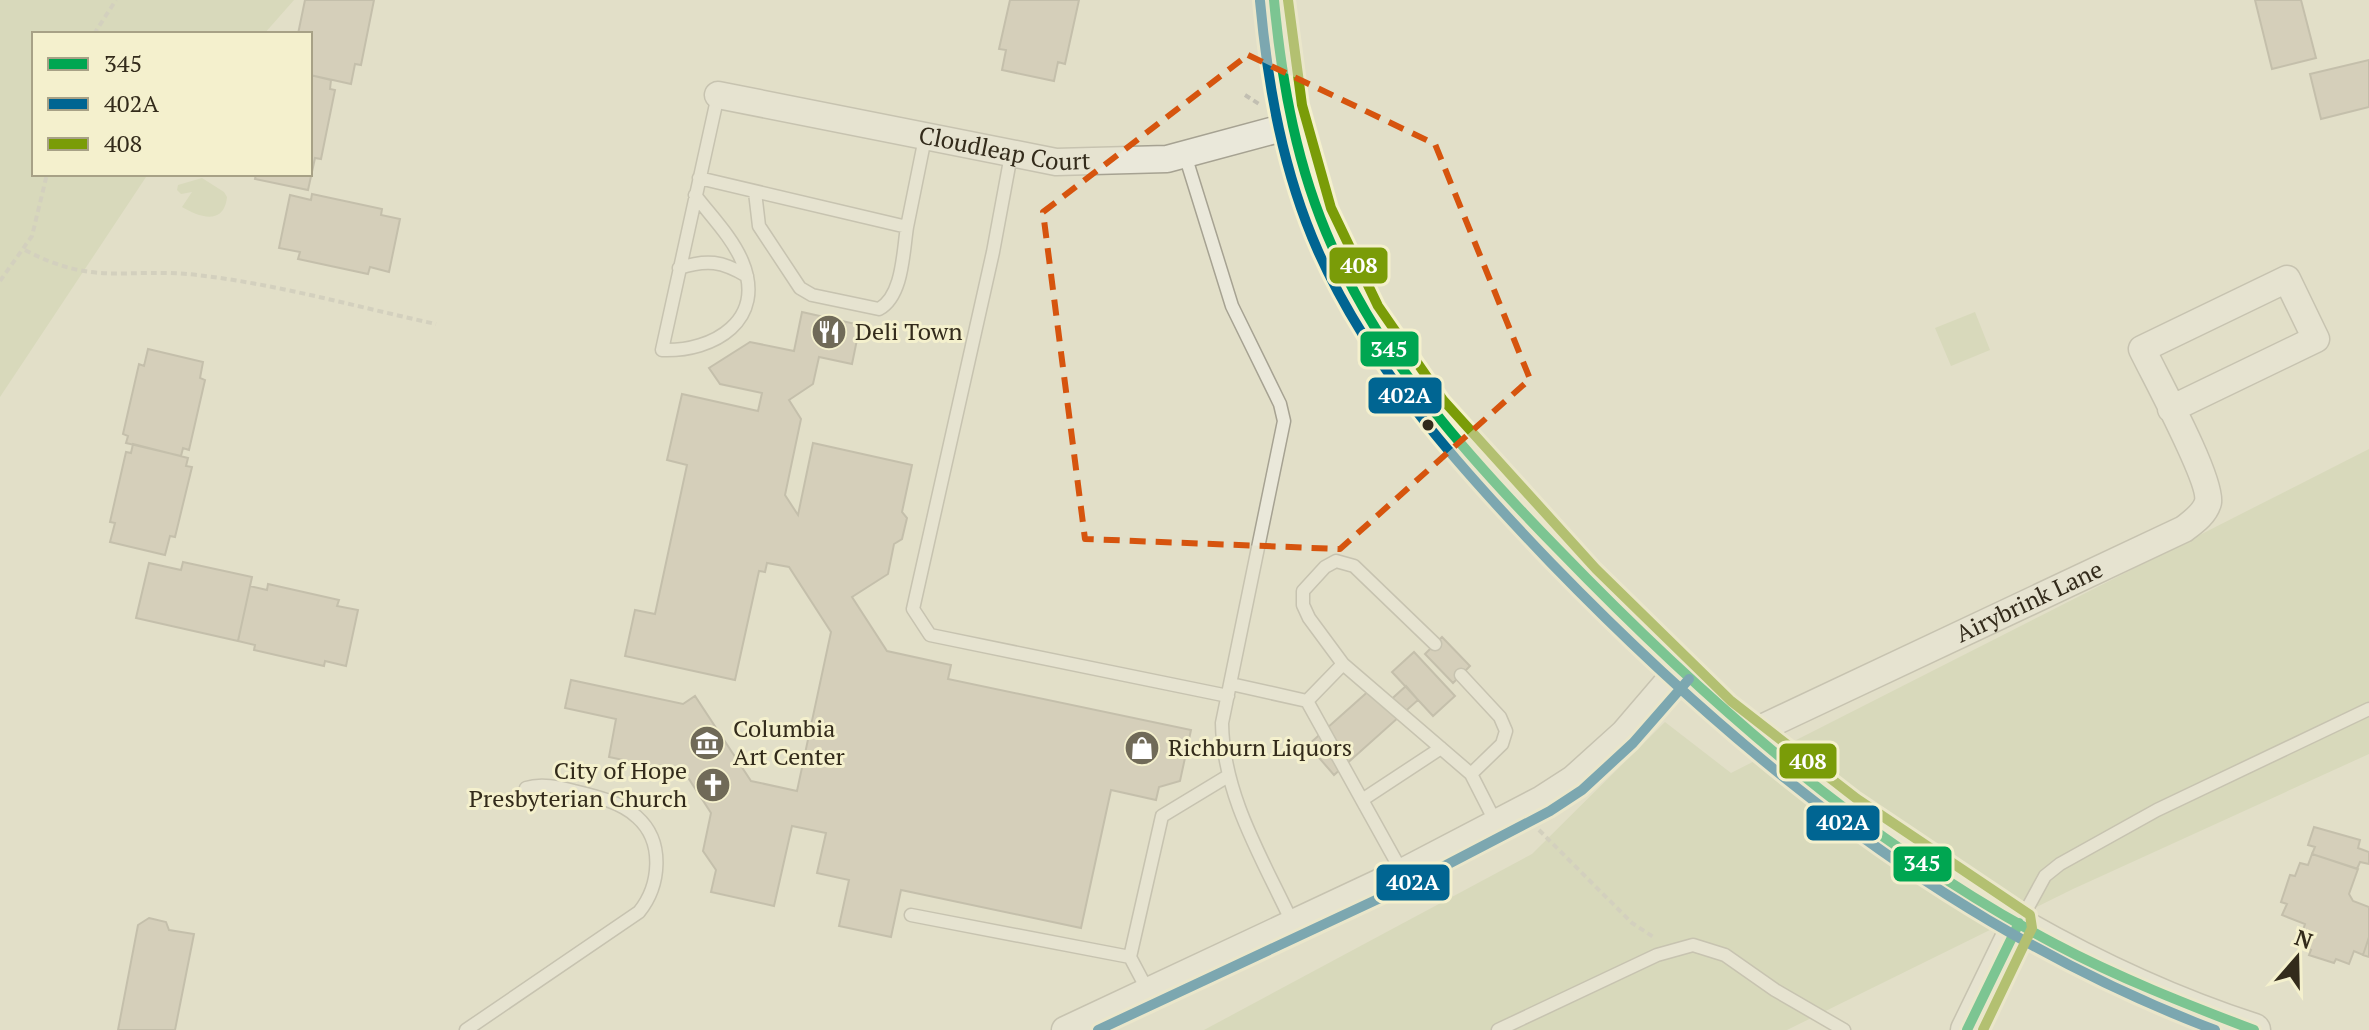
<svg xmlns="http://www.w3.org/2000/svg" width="2369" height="1030" viewBox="0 0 2369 1030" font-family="'PT Serif',serif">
	<rect width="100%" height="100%" fill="#e2dfc8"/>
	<path fill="#ccd3aa" d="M 0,0 L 294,0 L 264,34 L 34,34 L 34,174 L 148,174 L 0,397 Z
		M 202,178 L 224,192 L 227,197 C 224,226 199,217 182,207 L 192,192 L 181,194 L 177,190 L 178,185 Z
		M 1975,312 L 1990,350 L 1951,366 L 1935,328 Z
		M 2369,449 L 2369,754 L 2073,889 L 1787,1030 L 1204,1030 L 1532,854 L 1665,722 L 1731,773 Z"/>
	<path fill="#c5bda9" stroke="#a19a88" stroke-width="2" d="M 305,0 L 374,0 L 361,65 L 355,64 L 351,84 L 310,75 L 310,34 L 298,34 Z
		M 1010,0 L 1079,0 L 1065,64 L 1058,62 L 1054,81 L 1002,70 L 1006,50 L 999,49 Z
		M 2255,0 L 2301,0 L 2316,58 L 2272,69 Z
		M 2369,60 L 2369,107 L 2321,119 L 2310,74 Z
		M 310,75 L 331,80 L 330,89 L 335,90 L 321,159 L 315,158 L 308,190 L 255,179 L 256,174 L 310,174 Z
		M 312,194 L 382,209 L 381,215 L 400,219 L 389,272 L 370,267 L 368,274 L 298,259 L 300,252 L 279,248 L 290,195 L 311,200 Z
		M 802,312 L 860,325 L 852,364 L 819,357 L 813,384 L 789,400 L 801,419 L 785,495 L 798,515 L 813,443 L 912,465 L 902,512 L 907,518 L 902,539 L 894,544 L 888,574 L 852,597 L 887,651 L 951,665 L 948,679 L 1191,730 L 1180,781 L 1159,787 L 1156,800 L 1111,790 L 1081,928 L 901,890 L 891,937 L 839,926 L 849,880 L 817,873 L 826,833 L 792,826 L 774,906 L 711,892 L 716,870 L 703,851 L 711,813 L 685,773 L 609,757 L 616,719 L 565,708 L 571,680 L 683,704 L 695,696 L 751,781 L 797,791 L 831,632 L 789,567 L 767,563 L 765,572 L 759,571 L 735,680 L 625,656 L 635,610 L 655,614 L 687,465 L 667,460 L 682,394 L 758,411 L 762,393 L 720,384 L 709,368 L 750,342 L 794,351 Z
		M 148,349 L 203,362 L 200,378 L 205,380 L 189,450 L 183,448 L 181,456 L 126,443 L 128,436 L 123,434 L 139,364 L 144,366 Z
		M 133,444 L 188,458 L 186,466 L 192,467 L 175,537 L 170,536 L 165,555 L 110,542 L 115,523 L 110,522 L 126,452 L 131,453 Z
		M 183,562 L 252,577 L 238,641 L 136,618 L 149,563 L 181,570 Z
		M 268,584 L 339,600 L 337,606 L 358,610 L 346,666 L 325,661 L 324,666 L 254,650 L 255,645 L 238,641 L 250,586 L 267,590 Z
		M 1442,637 L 1470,666 L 1453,683 L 1425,654 Z
		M 1414,652 L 1455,696 L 1433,716 L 1392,672 Z
		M 1406,686 L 1418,700 L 1334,775 L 1308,745 L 1372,688 L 1386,704 Z
		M 2314,827 L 2360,840 L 2358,848 L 2369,852 L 2369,864 L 2360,862 L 2357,869 L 2312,854 L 2315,847 L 2308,845 Z
		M 2312,854 L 2358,869 L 2349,894 L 2353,901 L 2369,907 L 2369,937 L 2363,955 L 2354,951 L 2349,964 L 2336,959 L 2334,963 L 2309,955 L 2311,950 L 2298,946 L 2305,924 L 2282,915 L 2287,904 L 2281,902 L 2290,875 L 2295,876 L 2300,863 L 2308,865 Z
		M 149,918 L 166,922 L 169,930 L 194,934 L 175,1030 L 118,1030 L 138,925 Z
		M 2369,937 L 2369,957 L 2363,955 Z"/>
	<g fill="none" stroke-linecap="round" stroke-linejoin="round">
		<defs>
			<path id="service" d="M 1011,155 L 993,252 L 913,609 L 930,635 L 1228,696
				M 1185,155 L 1232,306 L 1280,404 L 1284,421 L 1222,723 C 1223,795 1262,858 1292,922
				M 699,178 L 907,227 L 925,138
				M 755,192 L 759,226 L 800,288 L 812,295 L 879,309 C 903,296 903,252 907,227
				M 695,195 C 710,215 732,237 742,261 C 767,320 714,352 662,350 L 718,95
				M 679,268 C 707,259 722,261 747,276
				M 1343,664 L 1309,618 L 1303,605 L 1303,591 L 1325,567 L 1336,561 L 1354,566 L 1435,644
				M 1461,675 L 1500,717 L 1506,731 L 1502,744 L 1471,774
				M 1231,684 L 1307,701 L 1402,872
				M 1307,701 L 1343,664 L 1471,774 L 1496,823
				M 1362,800 L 1441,748
				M 911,915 L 1130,957
				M 2021,920 L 2045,876 L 2060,864 L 2157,810 L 2369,709
				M 1148,991 L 1130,957 L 1162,816 L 1228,776
				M 466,1030 L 639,912 C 660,886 665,842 637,817 C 621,802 595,796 574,791 C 559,787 541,783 526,788
				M 1498,1030 L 1657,955 L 1693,945 L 1725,955 L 1775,990 L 1844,1030"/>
			<g id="minor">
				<path id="s1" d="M 718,95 L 1056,162 L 1167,159 L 1290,126"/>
				<path id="s2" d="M 1749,734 L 2184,529 C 2193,522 2205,514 2208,502 C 2212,480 2155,376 2142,349 L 2287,279 L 2316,339 L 2171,409"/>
				<path d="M 1065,1030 L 1402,872 L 1542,799 L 1573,779 L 1624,733 L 1678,670"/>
			</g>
			<path id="tertiary" d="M 1274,0 C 1281,97 1302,194 1348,280 C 1399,377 1469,455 1543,534 C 1736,741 1981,941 2254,1030
				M 1967,1030 L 2019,923"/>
		</defs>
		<use href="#service" stroke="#a6a292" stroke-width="15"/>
		<use href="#minor" stroke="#a6a292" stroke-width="29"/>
		<use href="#tertiary" stroke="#a6a292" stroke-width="35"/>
		<path stroke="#c2bfb2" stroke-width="4" stroke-dasharray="6 4" stroke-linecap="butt" d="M 94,34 L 116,0
			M 1245,95 L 1259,104
			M 25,250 C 95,287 126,267 197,275 C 277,284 357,307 436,324
			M 0,281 L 32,236 L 47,174
			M 1539,830 L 1632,923 L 1655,938"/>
		<use href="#service" stroke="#eae8da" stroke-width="12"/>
		<use href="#minor" stroke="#eae8da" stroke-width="26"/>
		<use href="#tertiary" stroke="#eae8da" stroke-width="32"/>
		<defs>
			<path id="bus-1" d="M 1274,0 C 1282,85 1297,168 1332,246 C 1383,363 1471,460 1559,550 C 1706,702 1867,844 2055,944 C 2119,978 2186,1004 2254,1030
				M 1967,1030 L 2019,923"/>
			<path id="bus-2" d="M 1260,1 C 1268,87 1283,172 1318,251 C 1371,370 1462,470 1551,563 C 1742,760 1956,932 2215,1030
				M 1098,1030 L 1408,885 L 1550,811 L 1582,790 L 1633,743 L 1689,679"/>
			<path id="bus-3" d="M 1288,0 L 1302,105 L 1331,208 L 1378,306 L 1443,400 L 1596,569 L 1731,701 L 1857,799 L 2030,915 L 2032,928 L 1983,1030"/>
		</defs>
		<use href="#bus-1" stroke="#f4f0cd" stroke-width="16"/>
		<use href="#bus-2" stroke="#f4f0cd" stroke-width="16"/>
		<use href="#bus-3" stroke="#f4f0cd" stroke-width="16"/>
		<use href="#bus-1" stroke="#00a651" stroke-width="10"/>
		<use href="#bus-2" stroke="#006592" stroke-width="10"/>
		<use href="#bus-3" stroke="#7a9c08" stroke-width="10"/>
	</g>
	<path d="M0 0H2369V1030H0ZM 1248,55 L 1435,144 L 1530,379 L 1340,549 L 1085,539 L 1043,212 Z" fill="#e2dfc8" fill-opacity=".55" fill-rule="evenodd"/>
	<path fill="none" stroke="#d6540e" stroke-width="6" stroke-dasharray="16 10" stroke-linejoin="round" d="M 1248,55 L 1435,144 L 1530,379 L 1340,549 L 1085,539 L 1043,212 Z"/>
	<defs>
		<symbol id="restaurant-disc" viewBox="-11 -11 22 22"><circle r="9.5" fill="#706a58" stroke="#f4f0cd"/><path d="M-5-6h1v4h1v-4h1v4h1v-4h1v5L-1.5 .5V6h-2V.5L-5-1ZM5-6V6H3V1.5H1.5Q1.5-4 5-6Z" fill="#fff"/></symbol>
		<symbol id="museum-disc" viewBox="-11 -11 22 22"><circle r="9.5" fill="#706a58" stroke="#f4f0cd"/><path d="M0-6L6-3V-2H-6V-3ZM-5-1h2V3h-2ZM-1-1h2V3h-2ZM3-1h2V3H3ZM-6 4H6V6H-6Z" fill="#fff"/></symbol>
		<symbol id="shop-disc" viewBox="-11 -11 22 22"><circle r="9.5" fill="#706a58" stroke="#f4f0cd"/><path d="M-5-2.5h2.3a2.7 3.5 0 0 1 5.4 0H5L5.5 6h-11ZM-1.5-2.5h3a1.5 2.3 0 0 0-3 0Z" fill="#fff"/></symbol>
		<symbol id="church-disc" viewBox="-11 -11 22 22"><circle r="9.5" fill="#706a58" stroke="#f4f0cd"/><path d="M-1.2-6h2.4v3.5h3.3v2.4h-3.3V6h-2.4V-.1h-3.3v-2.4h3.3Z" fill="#fff"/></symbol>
	</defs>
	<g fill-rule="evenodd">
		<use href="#restaurant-disc" x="809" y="312" width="40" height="40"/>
		<use href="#museum-disc" x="687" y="723" width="40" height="40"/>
		<use href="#shop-disc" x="1122" y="728" width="40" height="40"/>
		<use href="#church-disc" x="693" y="765" width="40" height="40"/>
	</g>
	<circle fill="#332b1b" stroke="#f4f0cd" stroke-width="3" cx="1428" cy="425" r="7"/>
	<g text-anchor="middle" stroke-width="6" stroke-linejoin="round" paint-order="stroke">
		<g font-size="24" fill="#332b1b" stroke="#f4f0cd">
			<text dy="8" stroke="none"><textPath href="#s1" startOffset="292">Cloudleap Court</textPath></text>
			<text dy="8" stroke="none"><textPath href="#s2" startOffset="310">Airybrink Lane</textPath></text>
		</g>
		<g font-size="24" fill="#332b1b" stroke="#f4f0cd" text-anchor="start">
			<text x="855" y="340">Deli Town</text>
			<text x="733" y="737">Columbia<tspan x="733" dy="28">Art Center</tspan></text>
			<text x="1168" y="756">Richburn Liquors</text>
			<text x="687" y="779" text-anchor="end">City of Hope<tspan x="687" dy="28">Presbyterian Church</tspan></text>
		</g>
	</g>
	<g stroke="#f4f0cd" stroke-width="3">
		<rect x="1328" y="246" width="61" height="39" rx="8" fill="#7a9c08"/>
		<rect x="1359" y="330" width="61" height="38" rx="8" fill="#00a651"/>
		<rect x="1367" y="376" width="76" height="39" rx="8" fill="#006592"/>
		<rect x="1778" y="742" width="60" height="38" rx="8" fill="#7a9c08"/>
		<rect x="1805" y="804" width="76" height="38" rx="8" fill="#006592"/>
		<rect x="1892" y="845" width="61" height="38" rx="8" fill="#00a651"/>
		<rect x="1375" y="863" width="76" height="39" rx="8" fill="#006592"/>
	</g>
	<g font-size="22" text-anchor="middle" font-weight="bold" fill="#fff">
		<text x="1359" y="273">408</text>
		<text x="1389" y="357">345</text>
		<text x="1405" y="403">402A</text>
		<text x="1808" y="769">408</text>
		<text x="1843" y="830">402A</text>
		<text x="1922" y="871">345</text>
		<text x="1413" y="890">402A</text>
	</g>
	<rect x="32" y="32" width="280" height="144" fill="#f4f0cd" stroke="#a7a186" stroke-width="2"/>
	<rect x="48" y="58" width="40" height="12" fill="#00a651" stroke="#a7a186" stroke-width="2"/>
	<text x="104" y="72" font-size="24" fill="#332b1b">345</text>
	<rect x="48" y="98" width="40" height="12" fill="#006592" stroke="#a7a186" stroke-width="2"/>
	<text x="104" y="112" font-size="24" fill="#332b1b">402A</text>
	<rect x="48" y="138" width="40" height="12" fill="#7a9c08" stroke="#a7a186" stroke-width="2"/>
	<text x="104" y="152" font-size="24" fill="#332b1b">408</text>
	<g transform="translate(2297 958) rotate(20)" stroke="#f4f0cd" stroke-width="6" paint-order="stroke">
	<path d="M0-6L14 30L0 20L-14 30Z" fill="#332b1b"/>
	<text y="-12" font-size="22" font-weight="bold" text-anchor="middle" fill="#332b1b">N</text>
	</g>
</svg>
